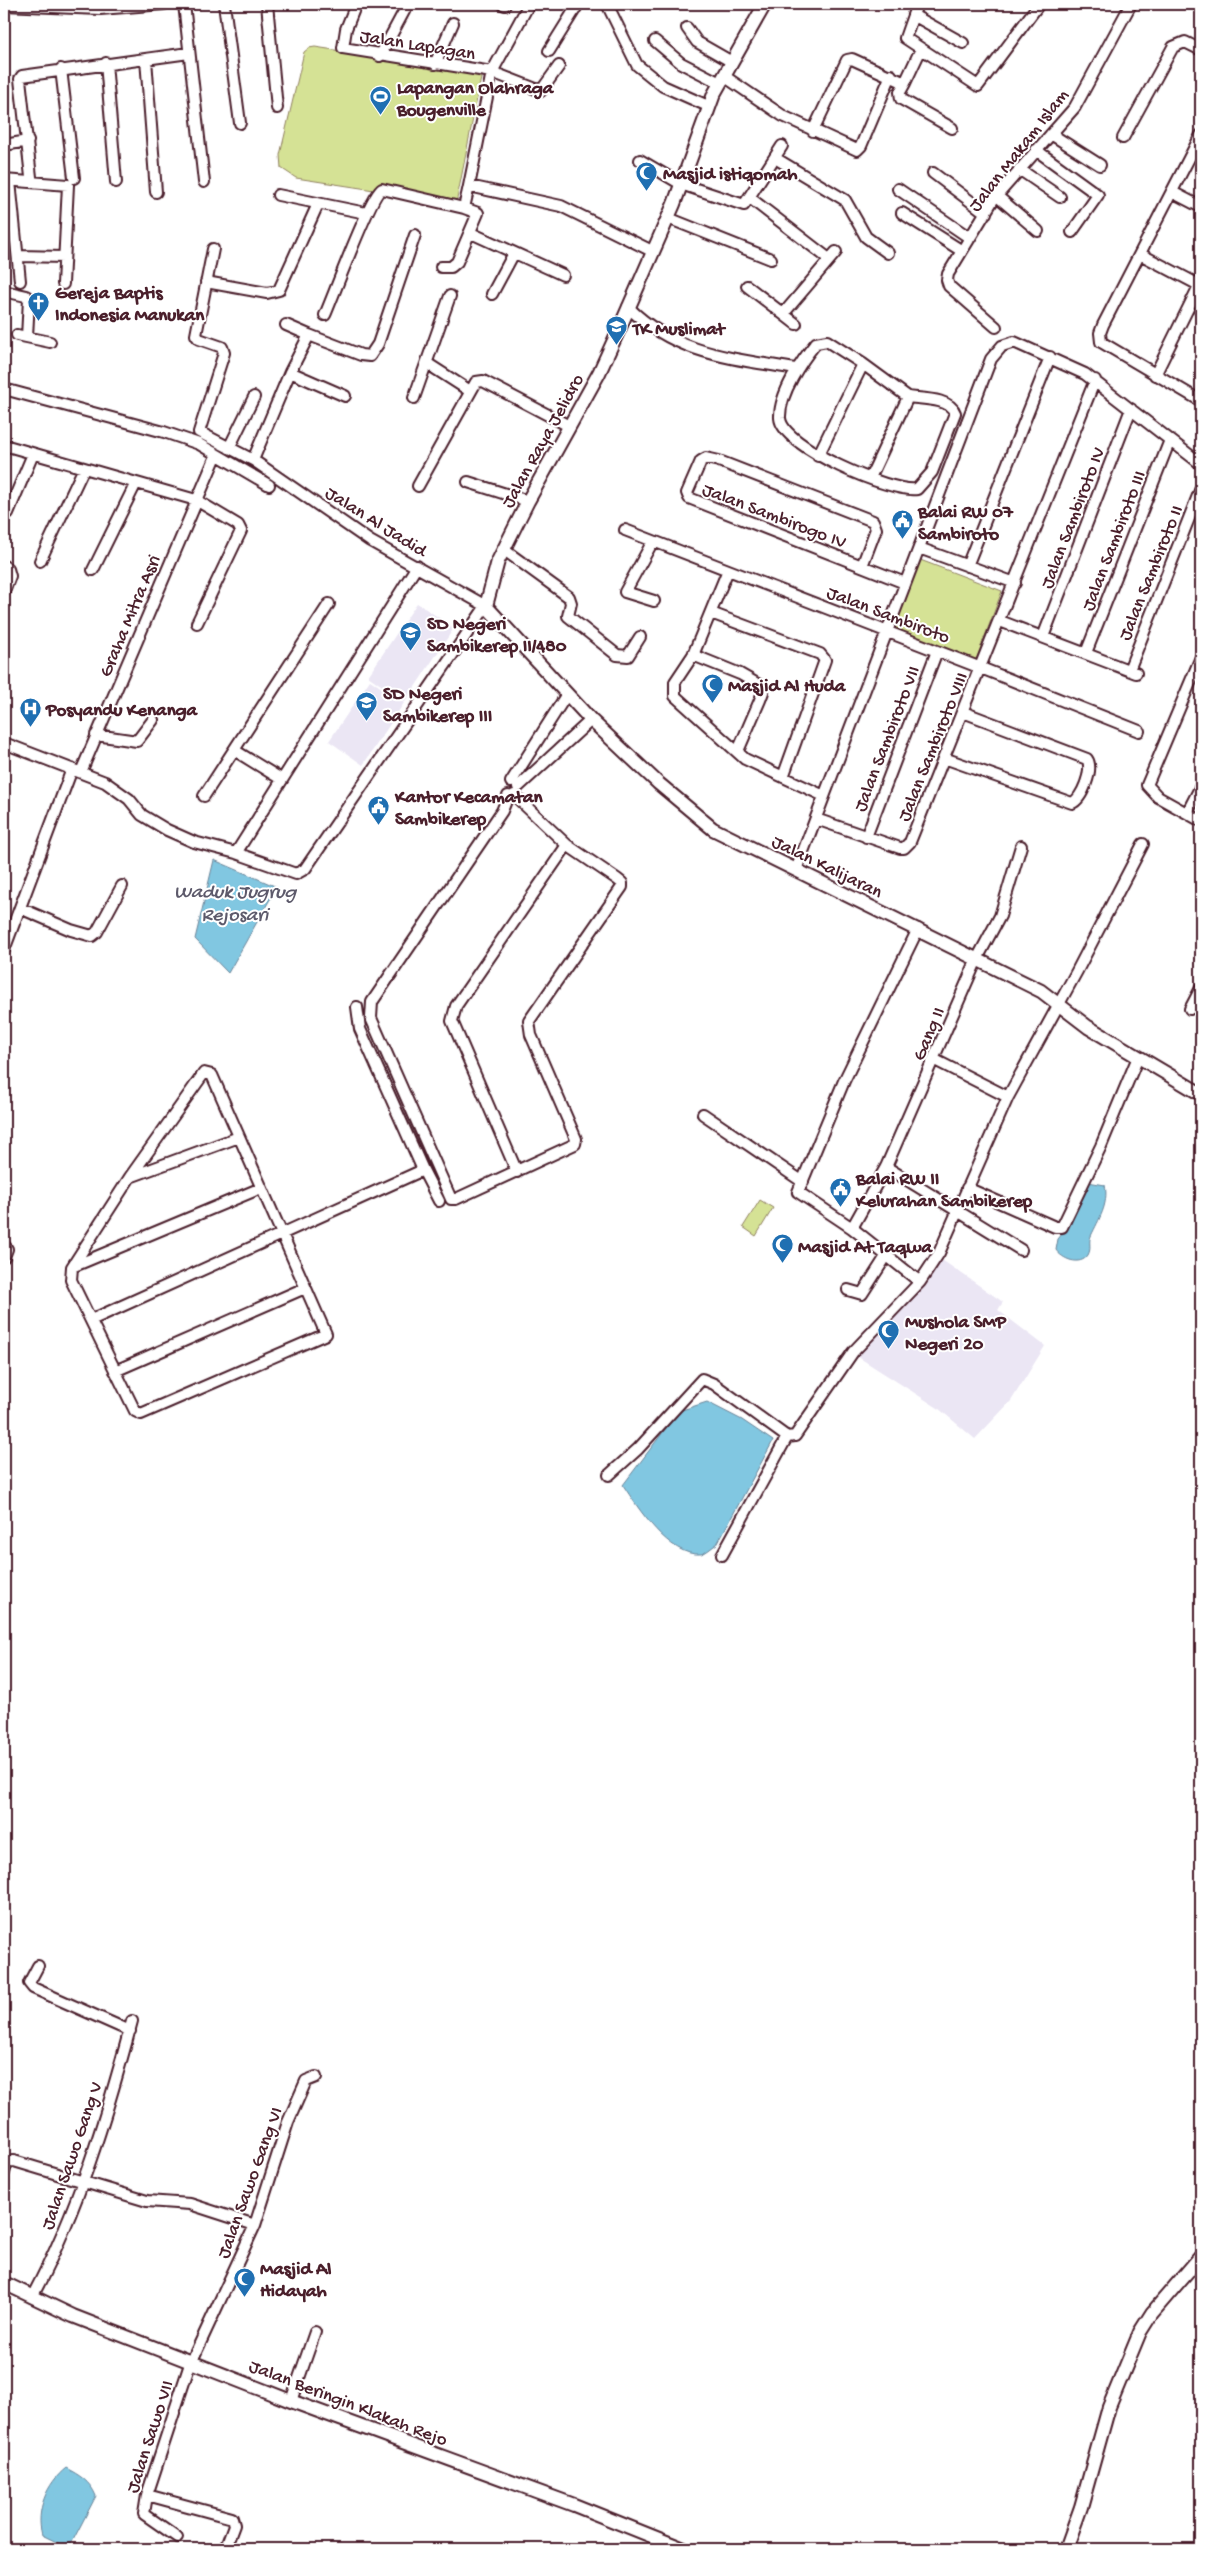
<svg xmlns="http://www.w3.org/2000/svg" width="1205" height="2553" viewBox="0 0 1205 2553" font-family="'Gochi Hand',sans-serif">
	<rect width="100%" height="100%" fill="#fff"/>
	<filter id="ink" filterUnits="userSpaceOnUse"><feTurbulence type="fractalNoise" baseFrequency=".02" numOctaves="2"/><feDisplacementMap in="SourceGraphic" scale="10" xChannelSelector="R" yChannelSelector="G"/><feConvolveMatrix kernelMatrix="1 2 1 2 8 2 1 2 1" color-interpolation-filters="sRGB"/></filter>
	<g filter="url(#ink)">
		<path fill="#ebe6f4" d="M 417,603 L 454,628 L 405,702 L 368,676 Z
			M 370,680 L 404,703 L 363,765 L 329,741 Z
			M 939,1258 L 1003,1302 L 998,1310 L 1045,1346 L 1011,1401 L 975,1439 L 938,1408 L 855,1355 Z"/>
		<path fill="#d5e295" stroke="#908060" d="M 315,47 L 466,70 L 481,78 L 457,199 L 452,202 L 296,178 L 281,168 L 280,155 L 304,52 L 309,48 Z
			M 915,558 L 1002,591 L 974,665 L 887,632 Z
			M 760,1200 L 773,1208 L 756,1236 L 743,1227 Z"/>
		<path fill="#81c7e1" stroke="#6b8498" d="M 214,860 L 277,887 L 228,973 L 195,939 Z
			M 1088,1182 L 1105,1185 C 1109,1204 1099,1219 1091,1236 C 1088,1242 1092,1248 1088,1255 C 1080,1267 1062,1259 1056,1250 L 1058,1239 L 1067,1228 L 1084,1185 Z
			M 707,1402 L 742,1420 L 773,1441 L 717,1544 C 712,1547 706,1553 701,1554 C 669,1557 638,1508 623,1485 L 679,1411 Z
			M 66,2468 C 79,2475 90,2481 96,2496 L 69,2548 L 42,2535 C 35,2511 47,2483 66,2468 Z"/>
		<g fill="none" stroke-linecap="round" stroke-linejoin="round">
			<defs>
				<path id="minor" d="M 184,4 L 204,182
					M 224,4 L 240,123
					M 267,4 L 277,108
					M 356,4 L 346,29 L 343,48 L 492,72 L 469,186 L 561,206 L 652,251
					M 503,4 L 505,5
					M 529,4 L 492,72 L 541,91 L 559,66
					M 607,4 L 637,65 L 663,86 L 708,106
					M 917,4 L 905,38 L 978,86 L 1039,4
					M 4,5 L 100,9 L 164,4
					M 913,15 L 963,43
					M 687,28 L 697,42 L 732,62
					M 655,41 L 681,63 L 720,83
					M 549,51 L 577,6
					M 380,56 L 408,4
					M 146,59 L 156,192
					M 106,63 L 116,182
					M 435,64 L 453,23
					M 61,69 L 74,178
					M 724,76 L 783,116 L 857,150 L 861,146 L 891,75
					M 905,83 L 921,49
					M 813,131 L 847,60 L 852,59 L 905,83 L 900,92 L 901,99 L 952,128
					M 1051,134 L 1100,165
					M 1201,135 L 1103,325 L 1100,333 L 1101,342 L 1201,401
					M 1123,138 L 1173,47 L 1185,42 L 1201,50
					M 4,145 L 28,141
					M 1036,150 L 1098,195 L 1072,232
					M 775,158 L 845,200 L 866,237 L 888,253
					M 640,160 L 681,184 L 744,205 L 782,146
					M 1019,169 L 1060,197
					M 933,173 L 986,213
					M 31,177 L 20,79 L 22,76 L 189,53
					M 4,180 L 68,185 L 63,284
					M 10,181 L 20,281
					M 898,189 L 970,238
					M 1172,192 L 1201,207
					M 278,195 L 366,213
					M 997,196 L 1038,231
					M 750,198 L 829,259
					M 902,213 L 962,251
					M 668,218 L 771,259
					M 471,233 L 563,275
					M 1140,254 L 1201,286
					M 19,256 L 64,257
					M 441,267 L 451,267 L 457,262 L 478,213 L 464,208 L 469,186
					M 206,282 L 267,293 L 279,290 L 318,204
					M 747,286 L 796,324
					M 4,291 L 26,296 L 29,299 L 27,337
					M 492,294 L 514,253
					M 628,307 C 676,355 732,358 796,369
					M 784,313 L 836,252
					M 325,315 C 333,297 371,194 382,189 L 464,208
					M 996,327 L 949,286 L 947,280 L 948,274 L 993,200 L 1075,107 L 1131,4
					M 17,335 L 50,342
					M 309,335 L 361,355 L 370,356 L 378,344 L 415,235
					M 428,364 L 470,391
					M 863,364 L 908,397 L 870,478
					M 290,372 L 345,396
					M 1155,375 L 1201,282
					M 4,389 L 164,432 L 199,444 L 269,485
					M 414,398 L 450,296
					M 4,445 L 196,500 L 238,525 L 241,531 L 197,623
					M 229,448 L 254,397
					M 818,456 L 863,364 L 827,341 L 816,343 C 802,360 779,394 780,418 C 782,447 891,493 917,489 L 932,472 L 955,413 C 950,398 922,399 908,397
					M 253,460 L 290,372 L 309,335 L 286,325
					M 468,482 L 528,501
					M 418,486 L 476,382 L 483,381 L 569,426
					M 8,513 L 33,454
					M 625,530 L 981,668 L 1139,731
					M 653,541 L 625,592 L 654,601
					M 919,548 L 1015,583
					M 503,549 L 569,597 L 571,603 L 568,616 L 617,655 L 628,656 L 640,637
					M 40,561 L 84,468
					M 4,566 L 8,569 L 10,576 L 4,592
					M 862,566 L 876,529 L 873,521 L 719,461 L 706,458 L 701,461 L 687,493 L 689,498 L 905,583
					M 967,566 L 1050,357
					M 93,570 L 136,483
					M 728,570 L 693,655 L 675,682 L 675,696 L 745,759 L 824,796
					M 711,613 L 820,654 L 825,660 L 783,777
					M 1000,621 L 1136,673
					M 1043,637 L 1131,409
					M 1086,653 L 1170,440
					M 693,655 L 740,674 L 761,686 L 763,692 L 760,700 L 738,751
					M 1201,657 L 1147,785 L 1158,797 L 1201,821
					M 1129,670 L 1201,488
					M 96,735 L 137,741 L 153,720
					M 4,743 L 105,782 L 129,799 L 142,815 L 167,830 L 194,842 L 236,853 L 296,874 L 305,869 L 486,606 L 370,541 L 253,460 L 199,432 L 224,353 L 222,347 L 199,339 L 196,335 L 213,249
					M 234,750 L 281,779
					M 944,758 L 1072,803 C 1082,799 1094,769 1087,759 L 963,712
					M 81,772 L 216,456
					M 511,782 L 567,694
					M 518,787 L 591,720
					M 204,796 L 329,604
					M 508,796 L 502,811 L 372,1002 L 371,1018 L 451,1199 L 456,1199 L 575,1144 L 576,1139 L 531,1035 L 529,1021 L 622,887 L 622,883 L 617,879 L 567,845 L 514,795
					M 1187,813 L 1201,786
					M 816,819 L 900,848 L 904,848 L 910,842 L 1095,380
					M 866,837 L 937,651
					M 236,853 L 417,566
					M 796,870 L 991,359 L 1002,346 L 1014,342 L 1085,374 L 1201,464
					M 20,908 L 71,930 L 92,936 L 97,932 L 122,886
					M 918,929 L 844,1081 L 798,1192 L 852,1228 L 920,1282
					M 4,950 L 72,769
					M 1190,1009 L 1201,988
					M 935,1060 L 1008,1097
					M 204,1073 L 212,1075 L 326,1334 L 141,1414 L 135,1411 L 71,1280 L 72,1267 L 130,1177 Z
					M 703,1114 L 803,1182
					M 886,1167 L 1021,1250
					M 423,1170 L 439,1201
					M 517,1172 L 452,1021 L 456,1006 L 567,845
					M 130,1177 L 239,1137
					M 967,1188 L 1055,1227 L 1062,1227 L 1101,1146 L 1138,1057
					M 852,1228 L 886,1167 L 977,959 L 1000,916 L 1021,846
					M 4,1245 L 7,1249 L 4,1257
					M 72,1267 L 261,1188
					M 848,1290 L 862,1294 L 887,1255
					M 91,1320 L 423,1170 L 360,1029 L 357,1007
					M 115,1371 L 305,1288
					M 609,1475 L 638,1449 L 702,1379 L 714,1384 L 787,1437 L 795,1436 L 853,1352 L 920,1282 L 939,1253 L 1008,1097 L 1077,971 L 1143,844
					M 722,1555 L 787,1437
					M 38,1966 L 29,1983 L 33,1988 L 130,2031
					M 4,2173 L 7,2162 L 14,2161 L 147,2201 L 190,2204 L 255,2225
					M 32,2297 C 78,2211 107,2115 132,2021
					M 291,2401 L 315,2332
					M 147,2495 L 232,2518 L 234,2525 L 225,2549
					M 177,2537 L 144,2514 L 147,2495 L 189,2367 L 255,2225 L 288,2122 L 306,2081 L 316,2077"/>
				<path id="tertiary" d="M 765,4 L 714,94 L 674,204 L 621,325 L 599,373 L 528,501 L 498,561 L 486,606 L 591,720 L 658,783 L 713,829 L 1041,991 L 1088,1027 L 1201,1094
					M 4,2283 L 73,2316 L 291,2401 L 574,2505 L 684,2549
					M 1066,2549 L 1081,2507 L 1109,2407 L 1140,2332 L 1152,2313 L 1201,2256"/>
			</defs>
			<use href="#minor" stroke="#4a1f2b" stroke-width="14"/>
			<use href="#tertiary" stroke="#4a1f2b" stroke-width="16"/>
			<use href="#minor" stroke="#fff" stroke-width="10"/>
			<use href="#tertiary" stroke="#fff" stroke-width="12"/>
		</g>
	</g>
	<defs>
		<symbol id="stadium-pin" viewBox="-11 -11 22 30"><path d="M0 17L-7.5 6A9.5 9.5 0 1 1 7.5 6Z" fill="#1f6fb2" stroke="#fff"/><path d="M0-5a6.5 5 0 1 0 0 10a6.5 5 0 1 0 0-10ZM-3.5-1.8h7v3.6h-7Z" fill="#fff"/></symbol>
		<symbol id="mosque-pin" viewBox="-11 -11 22 30"><path d="M0 17L-7.5 6A9.5 9.5 0 1 1 7.5 6Z" fill="#1f6fb2" stroke="#fff"/><path d="M3.5-4.9A6 6 0 1 0 3.5 4.9A5 5 0 1 1 3.5-4.9Z" fill="#fff"/></symbol>
		<symbol id="church-pin" viewBox="-11 -11 22 30"><path d="M0 17L-7.5 6A9.5 9.5 0 1 1 7.5 6Z" fill="#1f6fb2" stroke="#fff"/><path d="M-1.2-6h2.4v3.5h3.3v2.4h-3.3V6h-2.4V-.1h-3.3v-2.4h3.3Z" fill="#fff"/></symbol>
		<symbol id="school-pin" viewBox="-11 -11 22 30"><path d="M0 17L-7.5 6A9.5 9.5 0 1 1 7.5 6Z" fill="#1f6fb2" stroke="#fff"/><path d="M0-5L7-2L0 1L-7-2ZM-4 1L0 2.5L4 1V4Q0 6-4 4Z" fill="#fff"/></symbol>
		<symbol id="civic-pin" viewBox="-11 -11 22 30"><path d="M0 17L-7.5 6A9.5 9.5 0 1 1 7.5 6Z" fill="#1f6fb2" stroke="#fff"/><path d="M-.6-6.5H3V-4.5H.6V-3L4-1V1h2V6H-6V1h2V-1L-.6-3ZM-1.2 2.5V6h2.4V2.5Z" fill="#fff"/></symbol>
		<symbol id="hospital-pin" viewBox="-11 -11 22 30"><path d="M0 17L-7.5 6A9.5 9.5 0 1 1 7.5 6Z" fill="#1f6fb2" stroke="#fff"/><path d="M-5-5h3v3.5h4V-5h3V5h-3V1.5h-4V5h-3Z" fill="#fff"/></symbol>
	</defs>
	<g fill-rule="evenodd">
		<use href="#stadium-pin" x="368" y="84" width="25" height="34"/>
		<use href="#mosque-pin" x="634" y="160" width="25" height="34"/>
		<use href="#church-pin" x="26" y="290" width="25" height="34"/>
		<use href="#school-pin" x="604" y="314" width="25" height="34"/>
		<use href="#civic-pin" x="890" y="508" width="25" height="34"/>
		<use href="#school-pin" x="398" y="620" width="25" height="34"/>
		<use href="#mosque-pin" x="700" y="672" width="25" height="34"/>
		<use href="#school-pin" x="354" y="690" width="25" height="34"/>
		<use href="#hospital-pin" x="18" y="696" width="25" height="34"/>
		<use href="#civic-pin" x="366" y="794" width="25" height="34"/>
		<use href="#civic-pin" x="828" y="1176" width="25" height="34"/>
		<use href="#mosque-pin" x="770" y="1232" width="25" height="34"/>
		<use href="#mosque-pin" x="876" y="1318" width="25" height="34"/>
		<use href="#mosque-pin" x="232" y="2266" width="25" height="34"/>
	</g>
	<g text-anchor="middle" stroke-width="4" stroke-linejoin="round" paint-order="stroke">
		<g font-size="19" fill="#4a1f2b" stroke="#fff">
			<text transform="translate(418 43) rotate(9)" y="7">Jalan Lapagan</text>
			<text transform="translate(1017 149) rotate(-52)" y="7">Jalan Makam Islam</text>
			<text transform="translate(541 440) rotate(-61)" y="7">Jalan Raya Jelidro</text>
			<text transform="translate(775 514) rotate(21)" y="7">Jalan Sambirogo IV</text>
			<text transform="translate(1071 517) rotate(-69)" y="7">Jalan Sambiroto IV</text>
			<text transform="translate(377 520) rotate(32)" y="7">Jalan Al Jadid</text>
			<text transform="translate(1112 540) rotate(-69)" y="7">Jalan Sambiroto III</text>
			<text transform="translate(1149 572) rotate(-68)" y="7">Jalan Sambiroto II</text>
			<text transform="translate(889 613) rotate(21)" y="7">Jalan Sambiroto</text>
			<text transform="translate(128 615) rotate(-67)" y="7">Graha Mitra Asri</text>
			<text transform="translate(885 738) rotate(-69)" y="7">Jalan Sambiroto VII</text>
			<text transform="translate(931 746) rotate(-68)" y="7">Jalan Sambiroto VIII</text>
			<text transform="translate(828 865) rotate(26)" y="7">Jalan Kalijaran</text>
			<text transform="translate(927 1033) rotate(-67)" y="7">Gang II</text>
			<text transform="translate(70 2155) rotate(-71)" y="7">Jalan Sawo Gang V</text>
			<text transform="translate(248 2182) rotate(-70)" y="7">Jalan Sawo Gang VI</text>
			<text transform="translate(349 2401) rotate(21)" y="7">Jalan Beringin Klakah Rejo</text>
			<text transform="translate(148 2436) rotate(-72)" y="7">Jalan Sawo VII</text>
		</g>
		<g font-size="19" font-weight="bold" fill="#4a1f2b" stroke="#fff" text-anchor="start">
			<text x="397" y="93">Lapangan Olahraga<tspan x="397" dy="22">Bougenville</tspan></text>
			<text x="663" y="179">Masjid istiqomah</text>
			<text x="55" y="298">Gereja Baptis<tspan x="55" dy="22">Indonesia Manukan</tspan></text>
			<text x="633" y="334">TK Muslimat</text>
			<text x="918" y="517">Balai RW 07<tspan x="918" dy="22">Sambiroto</tspan></text>
			<text x="427" y="629">SD Negeri<tspan x="427" dy="22">Sambikerep II/480</tspan></text>
			<text x="728" y="691">Masjid Al Huda</text>
			<text x="383" y="699">SD Negeri<tspan x="383" dy="22">Sambikerep III</tspan></text>
			<text x="46" y="715">Posyandu Kenanga</text>
			<text x="395" y="802">Kantor Kecamatan<tspan x="395" dy="22">Sambikerep</tspan></text>
			<text x="856" y="1184">Balai RW II<tspan x="856" dy="22">Kelurahan Sambikerep</tspan></text>
			<text x="798" y="1252">Masjid At Taqwa</text>
			<text x="905" y="1327">Mushola SMP<tspan x="905" dy="22">Negeri 20</tspan></text>
			<text x="260" y="2274">Masjid Al<tspan x="260" dy="22">Hidayah</tspan></text>
		</g>
		<g font-size="20" font-style="italic" fill="#5d5a6b" stroke="#fff">
			<text x="235" y="897">Waduk Jugrug<tspan x="235" dy="23">Rejosari</tspan></text>
		</g>
	</g>
	<rect width="1205" height="2553" fill="none" stroke="#fff" stroke-width="20"/>
	<rect x="10" y="10" width="1185" height="2533" fill="none" stroke="#4a1f2b" stroke-width="2" filter="url(#ink)"/>
</svg>
